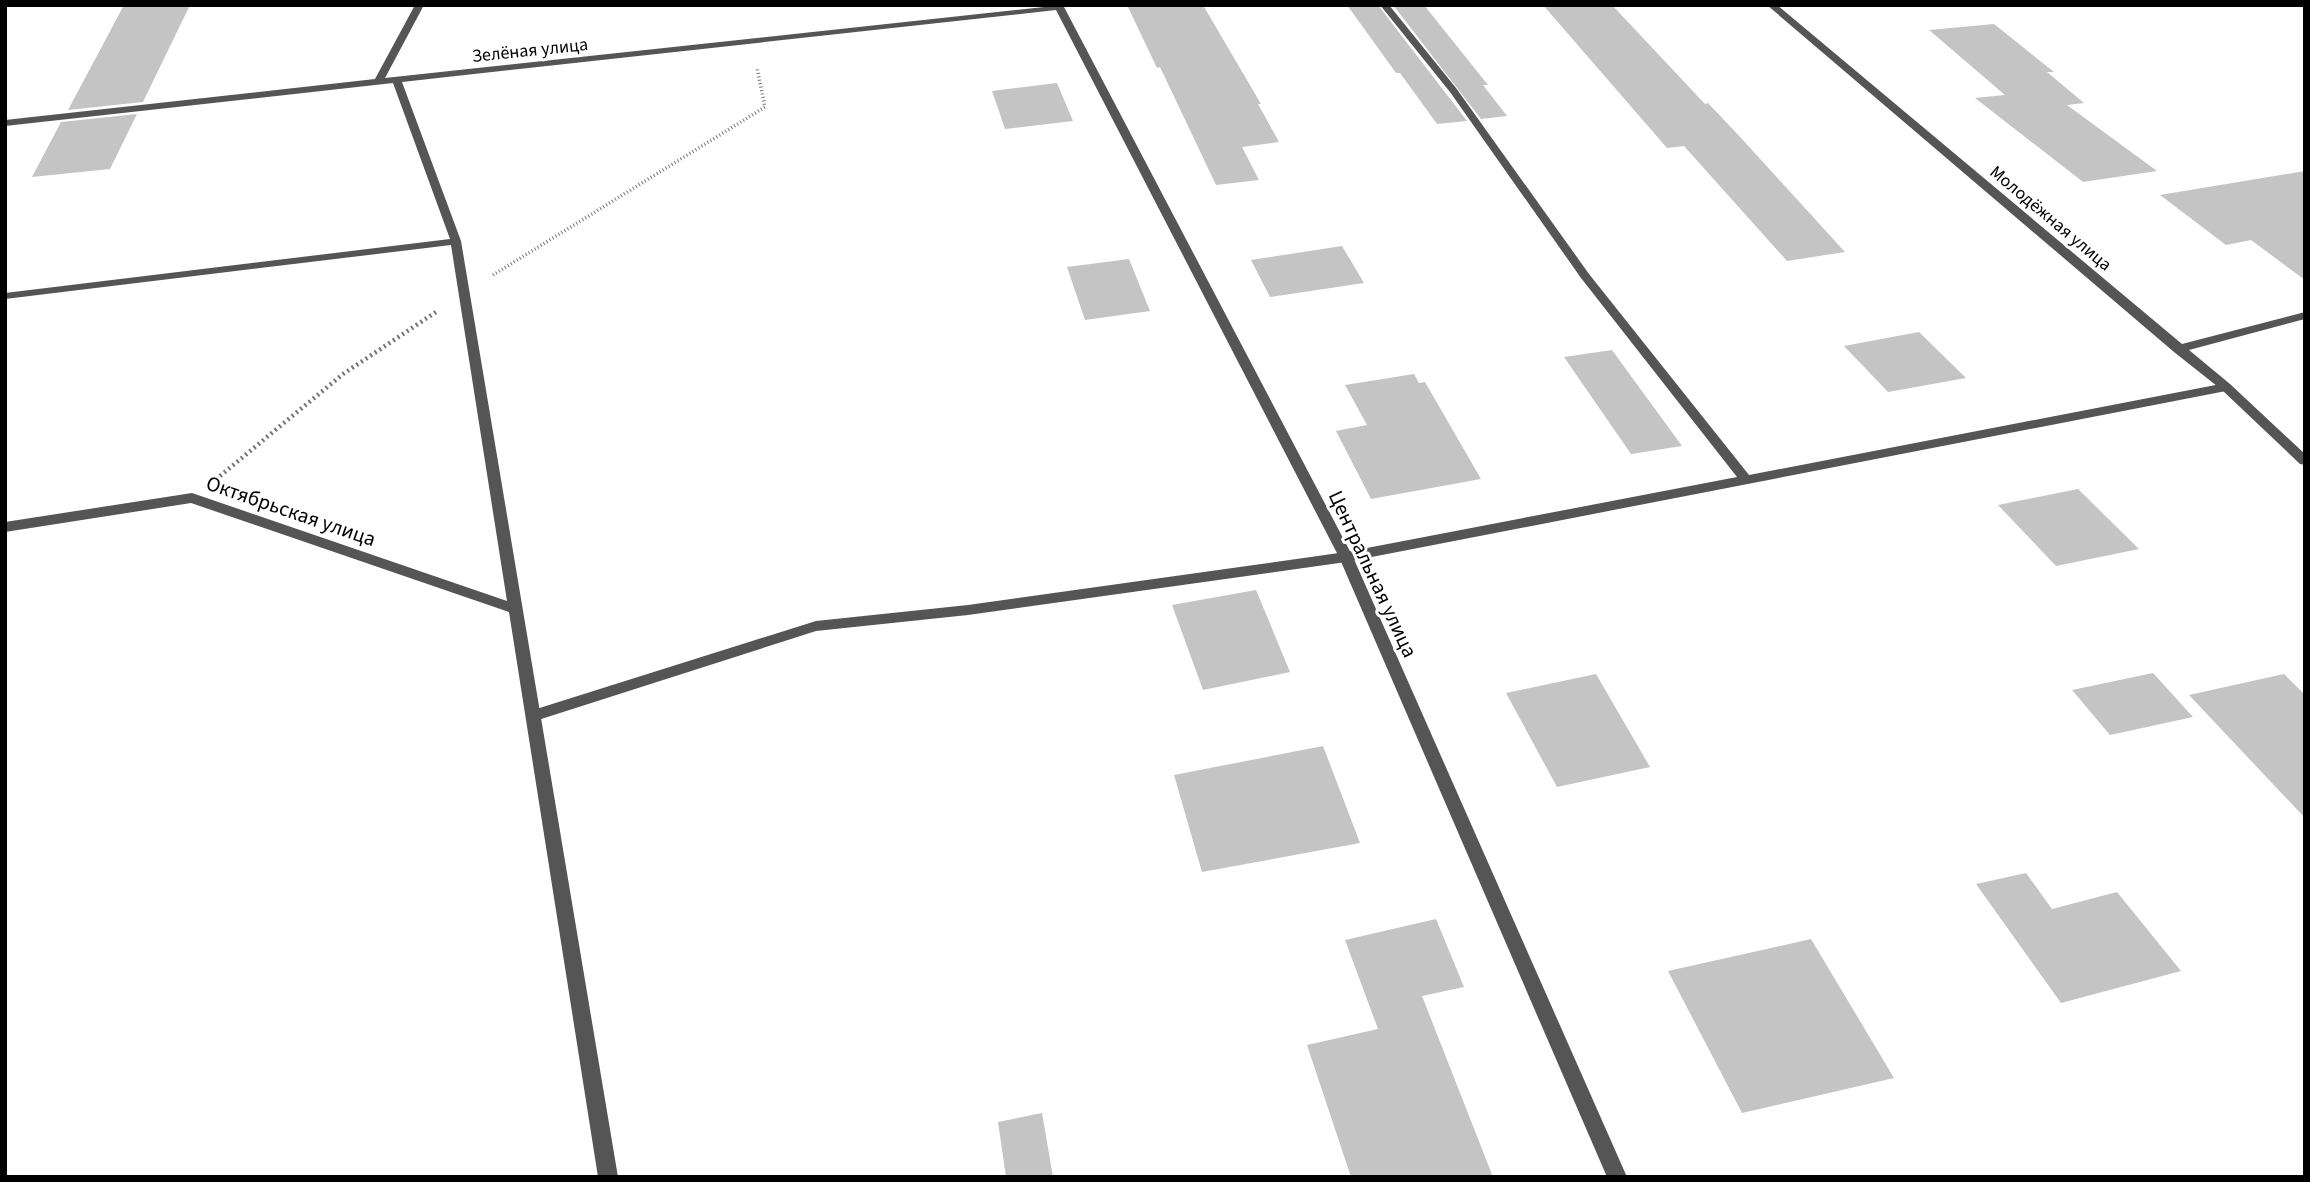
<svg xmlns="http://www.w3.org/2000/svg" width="2310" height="1182" viewBox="0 0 2310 1182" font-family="'Source Sans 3',sans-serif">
	<rect width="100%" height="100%" fill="#fff"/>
	<path fill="#c4c4c4" d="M 124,5 L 190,5 L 143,102 L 68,110 Z
		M 1127,5 L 1203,5 L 1261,104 L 1258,104 L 1279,142 L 1242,147 L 1259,180 L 1216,185 L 1160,67 L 1157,68 Z
		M 1347,5 L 1378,5 L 1467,121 L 1437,124 L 1400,73 L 1396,73 Z
		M 1393,5 L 1424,5 L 1488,85 L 1483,85 L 1507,116 L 1481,119 Z
		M 1543,5 L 1612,5 L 1705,104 L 1708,103 L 1742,139 L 1845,252 L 1787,261 L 1684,146 L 1667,148 Z
		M 1994,24 L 2054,72 L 2047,72 L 2084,103 L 2067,105 L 2157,171 L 2083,182 L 1975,98 L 2005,95 L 1929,30 Z
		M 1057,83 L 1073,121 L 1005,129 L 992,91 Z
		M 137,114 L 110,169 L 32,177 L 61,122 Z
		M 2305,171 L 2305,280 L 2251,240 L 2226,245 L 2160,195 Z
		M 1342,246 L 1364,283 L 1270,297 L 1251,260 Z
		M 1129,259 L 1150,311 L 1085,320 L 1067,267 Z
		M 1919,332 L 1966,378 L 1888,392 L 1844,346 Z
		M 1612,350 L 1682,446 L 1631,454 L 1564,357 Z
		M 1414,374 L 1419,383 L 1425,382 L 1481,479 L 1371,499 L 1336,431 L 1367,425 L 1345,385 Z
		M 2078,489 L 2139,549 L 2056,566 L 1998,505 Z
		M 1256,590 L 1290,672 L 1203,690 L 1172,605 Z
		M 2153,673 L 2193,717 L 2110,735 L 2072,690 Z
		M 1596,674 L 1650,767 L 1557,787 L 1506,693 Z
		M 2284,674 L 2305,695 L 2305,818 L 2189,695 Z
		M 1323,746 L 1360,843 L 1202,872 L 1174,775 Z
		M 2026,873 L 2052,909 L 2117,892 L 2181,971 L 2061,1003 L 1976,884 Z
		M 1436,919 L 1464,987 L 1422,996 L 1493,1177 L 1351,1177 L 1307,1045 L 1378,1029 L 1345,940 Z
		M 1811,939 L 1894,1078 L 1742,1113 L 1668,971 Z
		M 1042,1113 L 1053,1177 L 1006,1177 L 998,1122 Z"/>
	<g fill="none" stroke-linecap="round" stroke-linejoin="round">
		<path stroke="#777" stroke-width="3.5" stroke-dasharray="1 2.5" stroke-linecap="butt" d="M 493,275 L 765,107 L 757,68"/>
		<path stroke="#777" stroke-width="4.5" stroke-dasharray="2 3.5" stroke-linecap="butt" d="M 220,476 L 343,374 L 436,312"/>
		<path fill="#555" fill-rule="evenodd" d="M 1380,5 L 1389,5 L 1456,88 L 1589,274 L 1749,475 L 2226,383 L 2232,387 L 2226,391 L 1346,562 L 968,615 L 816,631 L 535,721 L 530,719 L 527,715 L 530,711 L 816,621 L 968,605 L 1346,552 L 1737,477 L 1581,278 L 1450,92 Z"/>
		<path fill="#555" fill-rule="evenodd" d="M 415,5 L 424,5 L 385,78 L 1063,5 L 1353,557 L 1627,1177 L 1607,1177 L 1339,557 L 1056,10 L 402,82 L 461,241 L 618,1177 L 598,1177 L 509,612 L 191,503 L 5,532 L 5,522 L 192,493 L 507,601 L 451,245 L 5,299 L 5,293 L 450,239 L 393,83 L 5,126 L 5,120 L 375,79 Z
			M 1767,5 L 1777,5 L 2182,344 L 2305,312 L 2305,319 L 2189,350 L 2230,384 L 2305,454 L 2305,465 L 2300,464 L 2222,390 L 2174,352 Z"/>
	</g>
	<g text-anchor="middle" stroke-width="6" stroke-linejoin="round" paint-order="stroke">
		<g font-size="18" fill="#000" stroke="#fff">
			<text transform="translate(530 50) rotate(-6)" y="6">Зелёная улица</text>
			<text transform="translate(2051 218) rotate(40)" y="6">Молодёжная улица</text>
		</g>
		<g font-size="21" fill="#000" stroke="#fff">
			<text transform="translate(291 511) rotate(19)" y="7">Октябрьская улица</text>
			<text transform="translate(1373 574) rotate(65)" y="7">Центральная улица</text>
		</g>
	</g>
	<rect width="2310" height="1182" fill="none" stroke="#000000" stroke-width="14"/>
</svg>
